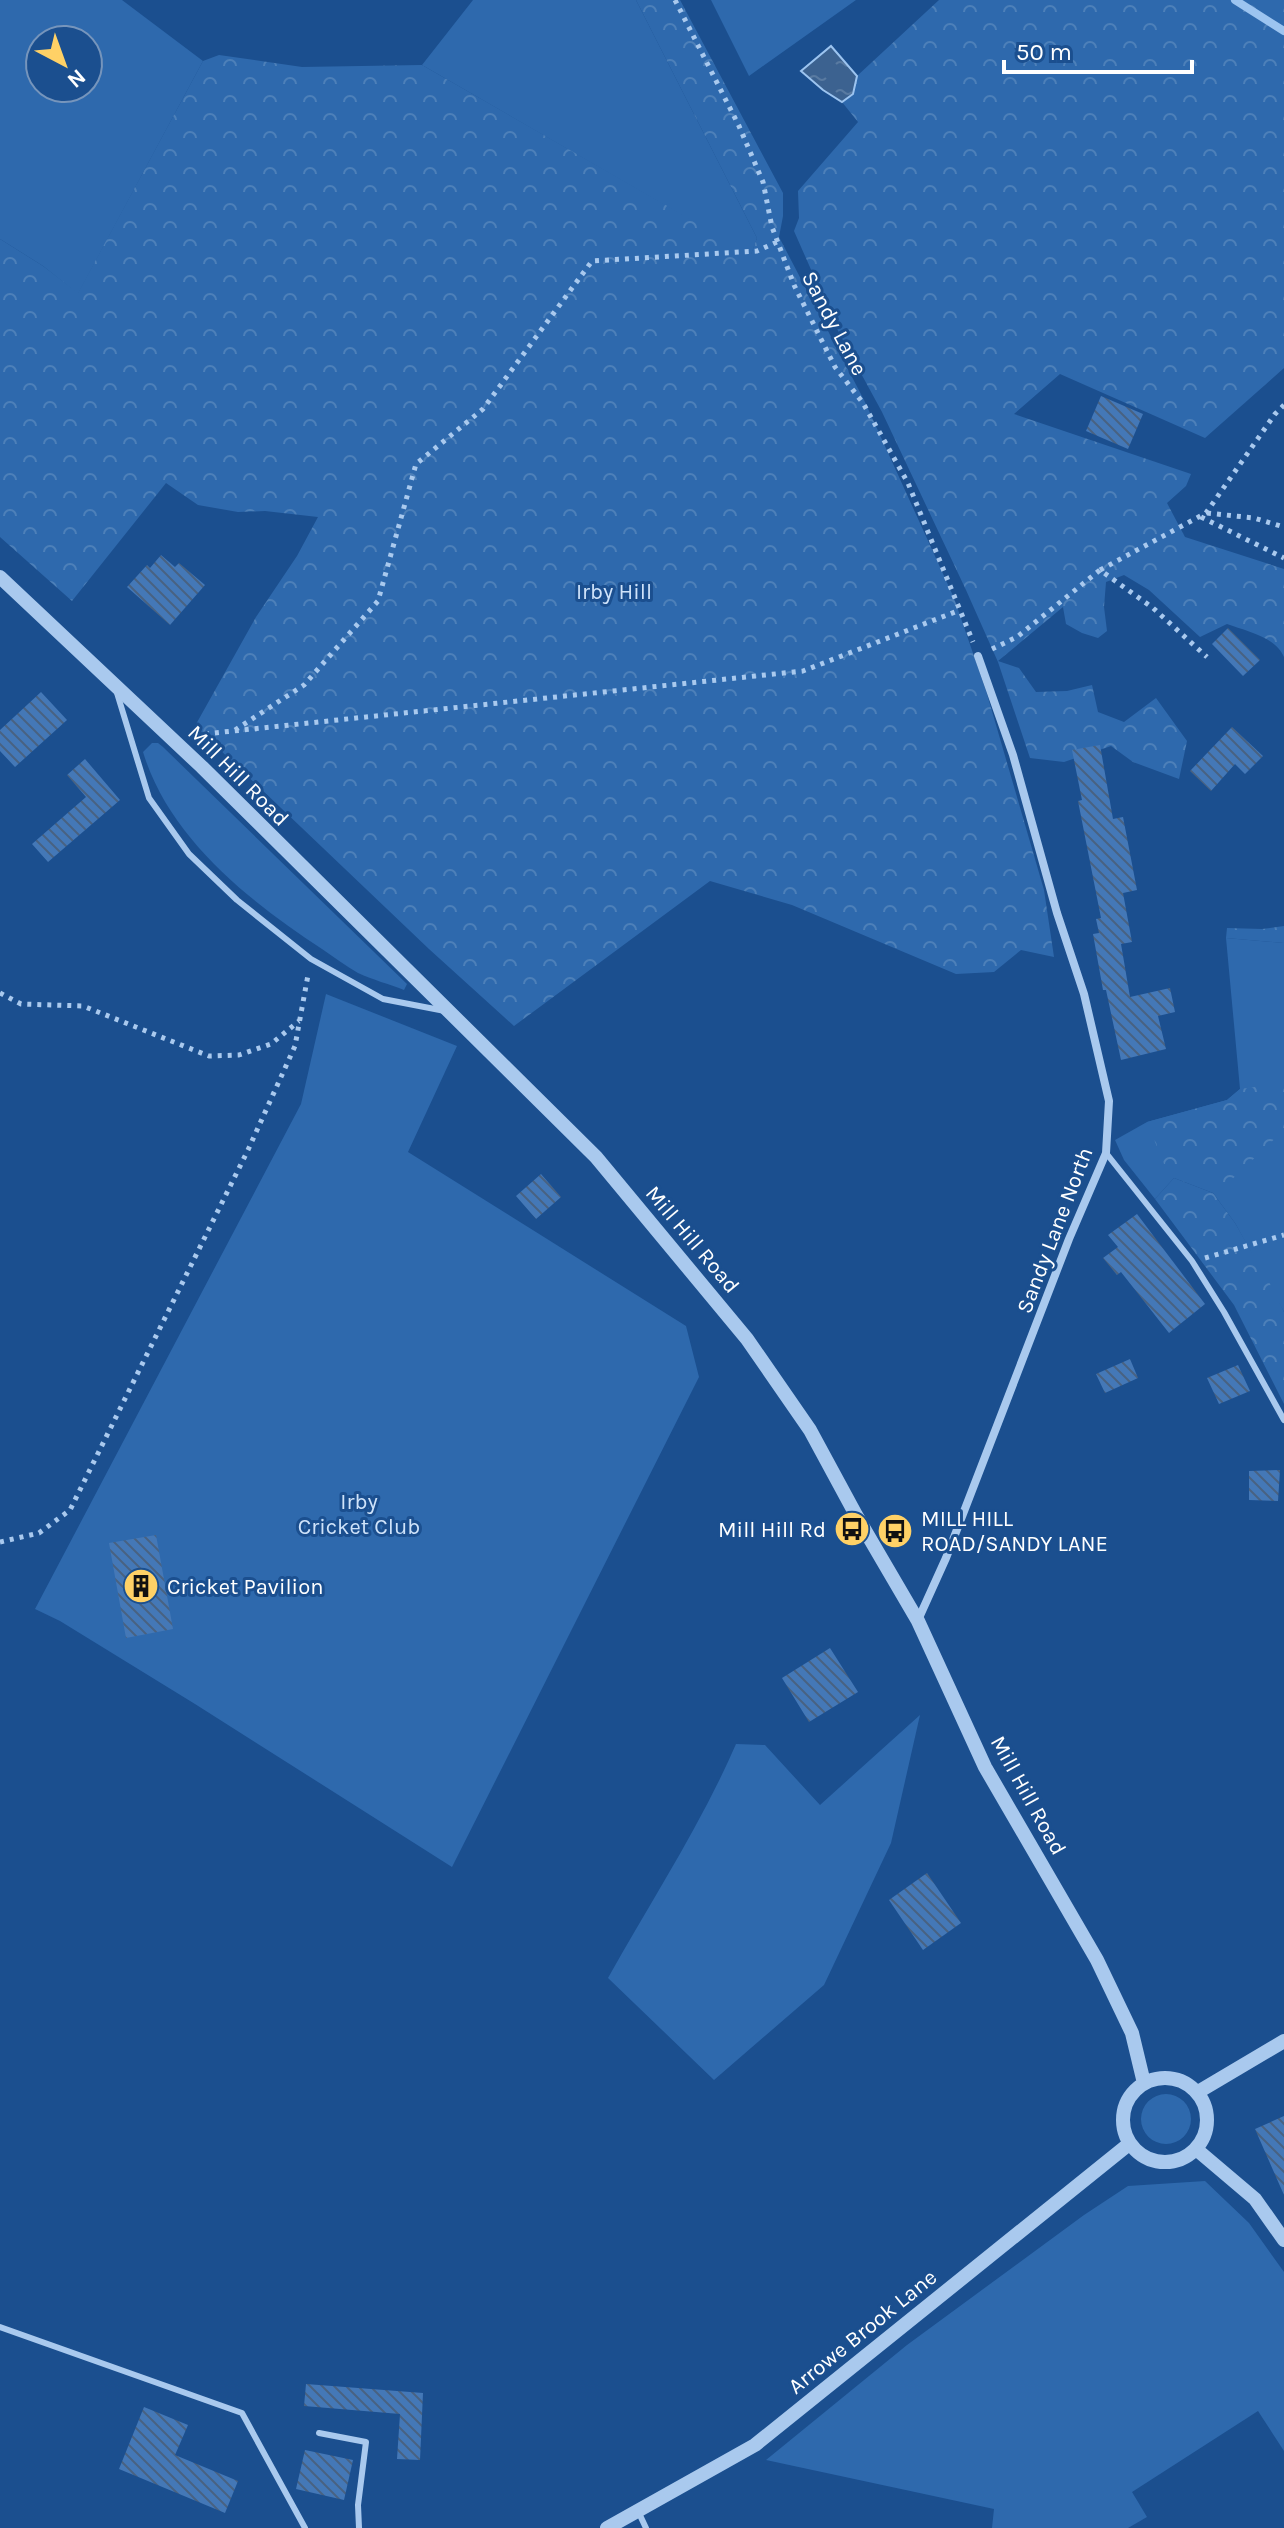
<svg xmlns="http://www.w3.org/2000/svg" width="1284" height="2528" viewBox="0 0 1284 2528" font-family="Karla,sans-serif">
	<defs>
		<pattern id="forest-crowns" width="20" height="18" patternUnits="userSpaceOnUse" patternTransform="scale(2)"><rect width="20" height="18" fill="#2e69ad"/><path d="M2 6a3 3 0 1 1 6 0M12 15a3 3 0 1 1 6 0" fill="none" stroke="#4d80b9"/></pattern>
		<pattern id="water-ripples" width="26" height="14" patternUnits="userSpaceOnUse" patternTransform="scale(2)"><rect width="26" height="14" fill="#3c6290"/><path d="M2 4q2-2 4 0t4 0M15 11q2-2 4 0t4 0" fill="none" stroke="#597aa1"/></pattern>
		<pattern id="building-back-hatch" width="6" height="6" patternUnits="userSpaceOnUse" patternTransform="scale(2)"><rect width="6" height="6" fill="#4478b7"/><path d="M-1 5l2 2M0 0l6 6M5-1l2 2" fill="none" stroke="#486282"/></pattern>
	</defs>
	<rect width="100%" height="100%" fill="#1b4f8f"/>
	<path fill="#2e69ad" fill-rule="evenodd" d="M 0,0 L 122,0 L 203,61 L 78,294 L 43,266 L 0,239 ZM 40,40 L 88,40 L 88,88 L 40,88 Z
		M 473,0 L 636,0 L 757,238 L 751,255 L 422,65 Z
		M 711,0 L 856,0 L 749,76 Z
		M 152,743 L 158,743 L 163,747 L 407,984 L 404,990 C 389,984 373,980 358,973 C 346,966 334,957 322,949 C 250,902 169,838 143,752 Z
		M 1226,938 L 1284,943 L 1284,1312 L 1235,1223 L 1213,1193 L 1174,1178 L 1155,1199 L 1124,1160 L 1115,1140 L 1147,1122 L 1227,1100 L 1240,1089 Z
		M 326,994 L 457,1046 L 408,1152 L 686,1326 L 699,1377 L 452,1867 L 195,1704 L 60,1621 L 35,1609 L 301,1104 Z
		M 920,1715 L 891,1843 L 824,1985 L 714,2080 L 608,1978 C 651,1901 701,1825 736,1744 L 765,1745 L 820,1805 Z
		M1141 2119a25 25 0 1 1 50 0a25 25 0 1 1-50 0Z
		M 1205,2181 L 1249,2223 L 1284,2272 L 1284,2451 L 1258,2411 L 1132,2492 L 1147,2517 L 1128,2528 L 992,2528 L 994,2509 L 766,2460 L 907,2345 L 1084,2215 L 1128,2186 Z"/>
	<path fill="url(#forest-crowns)" d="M 636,0 L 680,0 L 783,193 L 783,216 L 779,237 L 864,400 L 954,598 L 987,694 L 1044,890 L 1054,957 L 1021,950 L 994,972 L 956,974 L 792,905 L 710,881 L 514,1026 L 429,949 L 195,726 L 256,617 L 297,556 L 318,517 L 265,511 L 238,512 L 198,505 L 166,483 L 72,601 L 0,537 L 0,239 L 43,266 L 78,293 L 203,61 L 219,55 L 302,67 L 422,65 L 751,254 L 757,238 Z
		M 939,0 L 1284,0 L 1284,368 L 1205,438 L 1060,374 L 1014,414 L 1191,474 L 1186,486 L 1167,503 L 1185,537 L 1284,569 L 1284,657 C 1276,637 1246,631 1227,624 L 1200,637 L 1149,590 L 1124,575 L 1106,582 L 1104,607 L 1107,631 L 1098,638 L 1082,633 L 1066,624 L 1063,607 L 998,661 L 1019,668 L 1036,692 L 1067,691 L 1092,685 L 1098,712 L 1124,722 L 1156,698 L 1187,741 L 1179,779 L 1133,762 L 1111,746 L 1064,762 L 1030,758 L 998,662 L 966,590 L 882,412 L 839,333 L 794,231 L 799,218 L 798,191 L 858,122 L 842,102 L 853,93 L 857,76 Z
		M 1284,926 L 1284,943 L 1226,938 L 1227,928 L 1262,929 Z
		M 1284,1083 L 1284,1130 L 1226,1185 L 1164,1164 L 1147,1122 L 1227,1100 L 1240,1089 Z
		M 1174,1178 L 1213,1193 L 1235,1223 L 1274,1291 L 1284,1312 L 1284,1404 L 1234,1305 L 1155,1199 Z"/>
	<path fill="url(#water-ripples)" stroke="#9cc4f0" stroke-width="2" d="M 831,46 L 857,76 L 853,94 L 842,102 L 823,90 L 801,71 Z"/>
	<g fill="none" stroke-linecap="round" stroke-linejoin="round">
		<path stroke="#9cc4f0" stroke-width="8" d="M 1235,0 L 1284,31"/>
	</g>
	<path fill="url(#building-back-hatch)" d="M 1101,396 L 1143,414 L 1128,449 L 1086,431 Z
		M 161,555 L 175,567 L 179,563 L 205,585 L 170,625 L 127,587 L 147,565 L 150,568 Z
		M 1228,628 L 1260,660 L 1243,676 L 1212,644 Z
		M 41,692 L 67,720 L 15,767 L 0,751 L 0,730 Z
		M 1232,727 L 1263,756 L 1245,774 L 1235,764 L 1211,791 L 1190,771 Z
		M 1100,745 L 1113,819 L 1123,817 L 1137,890 L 1123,893 L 1132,942 L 1121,944 L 1130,997 L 1170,988 L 1175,1012 L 1158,1016 L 1166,1049 L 1121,1060 L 1106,990 L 1103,990 L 1093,934 L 1099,933 L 1096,919 L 1101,918 L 1078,801 L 1082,800 L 1072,750 Z
		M 85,759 L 120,800 L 48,862 L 32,844 L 86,797 L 67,775 Z
		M 541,1174 L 561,1197 L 536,1219 L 516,1196 Z
		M 1137,1214 L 1205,1304 L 1169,1333 L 1121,1272 L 1117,1275 L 1103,1258 L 1118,1247 L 1108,1235 Z
		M 1130,1359 L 1138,1378 L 1105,1393 L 1096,1374 Z
		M 1238,1365 L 1250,1391 L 1219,1404 L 1207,1378 Z
		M 1280,1470 L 1278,1501 L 1249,1500 L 1249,1471 Z
		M 156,1535 L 173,1629 L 126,1638 L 109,1543 Z
		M 830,1648 L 858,1692 L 809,1722 L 782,1678 Z
		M 927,1873 L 961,1923 L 923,1950 L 889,1900 Z
		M 1284,2116 L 1284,2195 L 1255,2129 Z
		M 306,2384 L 423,2393 L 420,2460 L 397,2459 L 400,2414 L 304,2406 Z
		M 144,2407 L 188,2425 L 175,2455 L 238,2481 L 225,2513 L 119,2469 Z
		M 305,2450 L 353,2460 L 344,2500 L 296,2489 Z"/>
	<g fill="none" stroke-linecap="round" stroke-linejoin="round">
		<path stroke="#a9c9ee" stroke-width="5" stroke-dasharray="4 6" stroke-linecap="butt" d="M 675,0 L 739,126 L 763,182 L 772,227 L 794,285 L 835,367 L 863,403 L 908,483 L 973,642
			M 1207,513 L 1254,518 L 1284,527
			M 1201,517 L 1284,558
			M 1100,570 L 1206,513 L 1275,414 L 1284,405
			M 992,649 L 1017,637 L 1100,570 L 1153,608 L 1207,657
			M 235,730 L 304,685 L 378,601 L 416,464 L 483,409 L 592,261 L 757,251 L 777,242
			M 195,735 L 803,671 L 960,610
			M 0,993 L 21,1004 L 83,1006 L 209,1056 L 239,1055 L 271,1044 L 299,1021
			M 1205,1258 L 1284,1235
			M 0,1542 L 39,1533 L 70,1510 L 248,1150 L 295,1046 L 308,975"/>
		<path stroke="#a9c9ee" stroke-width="6" d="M 117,693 L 149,798 L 189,854 L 237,900 L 311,959 L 383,999 L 445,1011
			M 1106,1153 L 1192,1261 L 1224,1312 L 1284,1420
			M 0,2327 L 242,2413 L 305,2528
			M 319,2433 L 366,2442 L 358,2505 L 359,2528
			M 638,2511 L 646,2528"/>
		<path stroke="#a9c9ee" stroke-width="8" d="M 918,1620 L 946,1558 L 1069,1239 L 1106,1153 L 1109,1101 L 1084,994 L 1057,913 L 1013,755 L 978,656"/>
		<path stroke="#a9c9ee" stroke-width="14" d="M 0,577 L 202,767 L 596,1157 L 747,1339 L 810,1430 L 856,1515 L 918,1621 L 985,1767 L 1097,1960 L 1132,2033 L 1144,2083
			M1123 2120a42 42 0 1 1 84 0a42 42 0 1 1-84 0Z
			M 1198,2092 L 1284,2041
			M 1196,2149 L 1255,2199 L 1284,2240
			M 607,2528 L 755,2445 L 1129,2144"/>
	</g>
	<defs>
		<symbol id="bus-disc" viewBox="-11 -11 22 22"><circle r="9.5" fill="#ffd166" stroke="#1b4f8f"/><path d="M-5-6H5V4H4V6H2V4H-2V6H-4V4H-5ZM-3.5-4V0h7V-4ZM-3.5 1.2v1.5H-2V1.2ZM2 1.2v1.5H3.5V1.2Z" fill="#111"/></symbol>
		<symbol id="building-disc" viewBox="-11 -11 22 22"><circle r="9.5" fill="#ffd166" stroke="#1b4f8f"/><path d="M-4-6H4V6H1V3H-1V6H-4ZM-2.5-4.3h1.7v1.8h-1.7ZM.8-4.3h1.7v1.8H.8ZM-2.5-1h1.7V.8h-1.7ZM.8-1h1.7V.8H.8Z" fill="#111"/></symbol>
	</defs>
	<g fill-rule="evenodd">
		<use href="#bus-disc" x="832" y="1509" width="40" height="40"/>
		<use href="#bus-disc" x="875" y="1511" width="40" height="40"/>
		<use href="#building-disc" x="121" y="1566" width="40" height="40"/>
	</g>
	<g text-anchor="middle" stroke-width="6" stroke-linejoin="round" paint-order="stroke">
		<g font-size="22" fill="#fff" stroke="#1b4f8f">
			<text transform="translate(835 323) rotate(62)" y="8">Sandy Lane</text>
			<text transform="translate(239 775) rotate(45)" y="8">Mill Hill Road</text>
			<text transform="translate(1054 1230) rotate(-69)" y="8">Sandy Lane North</text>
			<text transform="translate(693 1239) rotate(50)" y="8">Mill Hill Road</text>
			<text transform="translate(1029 1795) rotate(61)" y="8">Mill Hill Road</text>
			<text transform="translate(862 2331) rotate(-39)" y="8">Arrowe Brook Lane</text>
		</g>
		<g font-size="22" fill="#cfe3fa" stroke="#1b4f8f">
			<text x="614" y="599">Irby Hill</text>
			<text x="359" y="1509">Irby<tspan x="359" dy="25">Cricket Club</tspan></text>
		</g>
		<g font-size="22" fill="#fff" stroke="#1b4f8f" text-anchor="start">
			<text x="921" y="1526">MILL HILL<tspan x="921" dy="25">ROAD/SANDY LANE</tspan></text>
			<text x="826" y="1537" text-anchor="end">Mill Hill Rd</text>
			<text x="167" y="1594">Cricket Pavilion</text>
		</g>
	</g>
	<g transform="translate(64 64) rotate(139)"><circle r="38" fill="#1b4f8f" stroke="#7695bc" stroke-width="2"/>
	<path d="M0-6L14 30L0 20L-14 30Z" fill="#ffd166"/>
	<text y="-12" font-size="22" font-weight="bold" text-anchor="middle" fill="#ffffff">N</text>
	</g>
	<path d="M1004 60v12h188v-12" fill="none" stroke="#ffffff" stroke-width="4"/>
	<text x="1016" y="60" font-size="24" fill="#ffffff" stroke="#1b4f8f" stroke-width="6" paint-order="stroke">50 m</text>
</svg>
